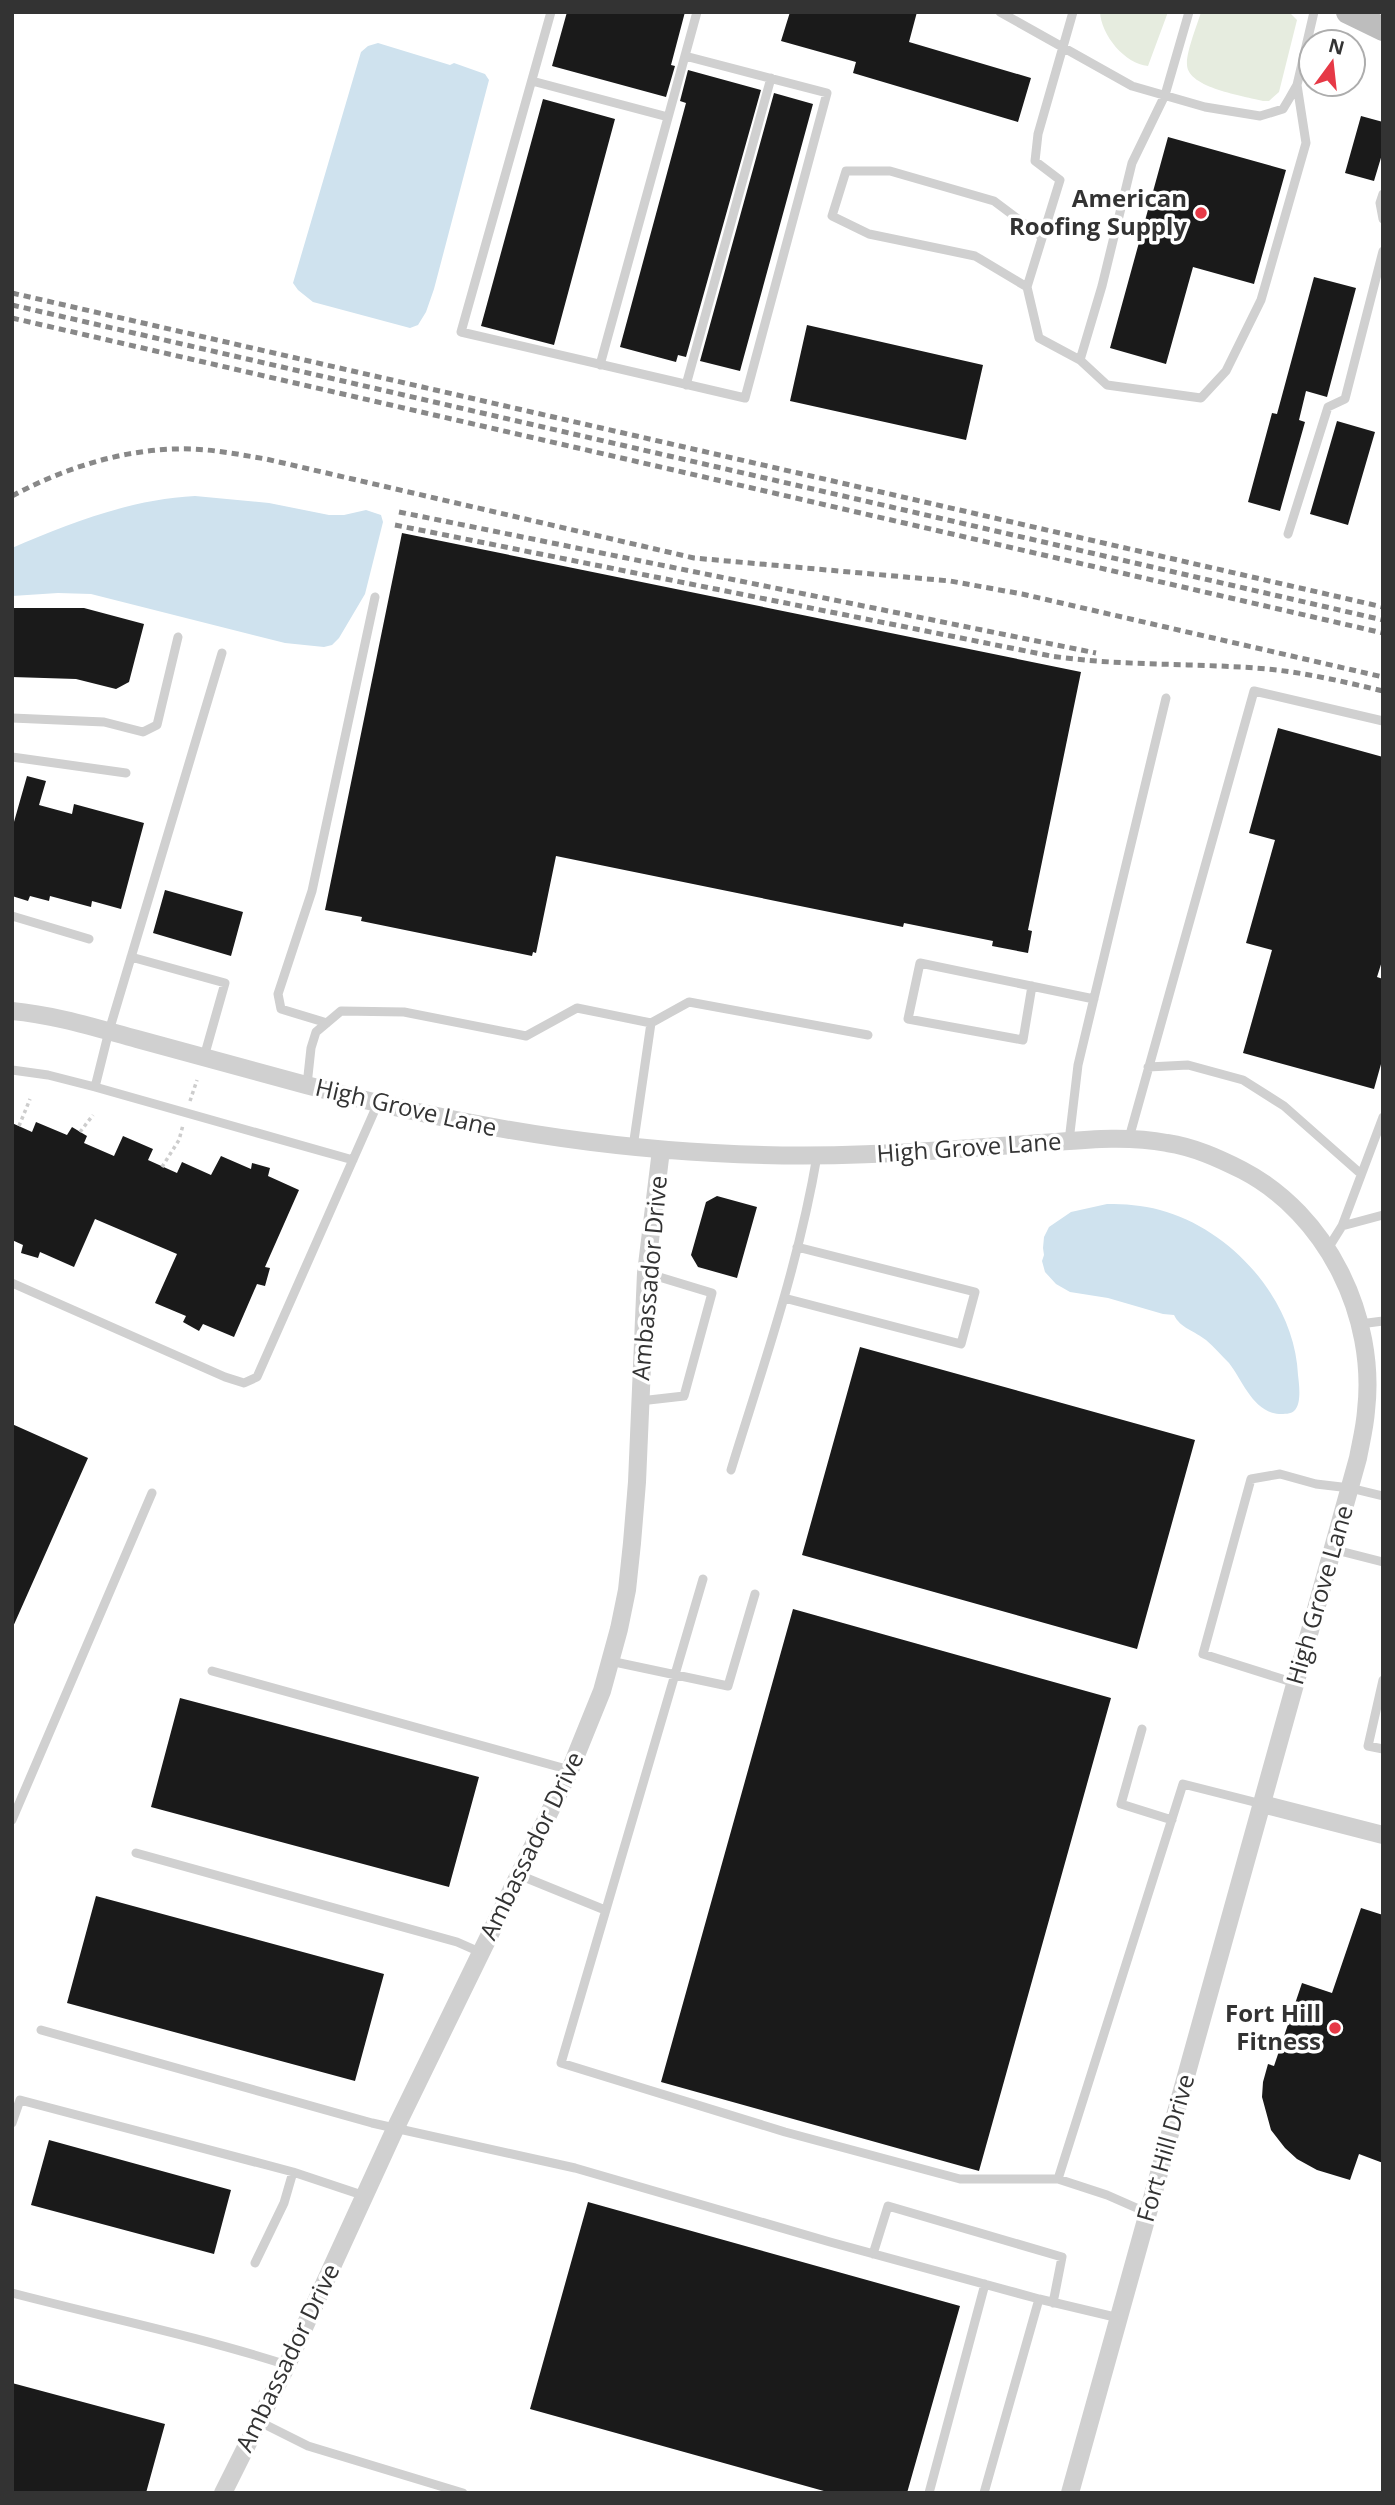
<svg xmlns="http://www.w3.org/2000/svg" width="1395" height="2505" viewBox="0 0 1395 2505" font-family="'Open Sans',sans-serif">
	<rect width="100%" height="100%" fill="#fff"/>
	<path fill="#e6ecdf" d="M 1100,12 L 1168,12 L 1148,66 C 1125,64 1101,35 1100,12 Z
		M 1201,12 L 1289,12 L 1297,20 L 1279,92 L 1269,101 L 1263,101 C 1244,96 1188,88 1187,65 C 1186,52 1197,26 1201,12 Z"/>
	<path fill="#cfe2ee" d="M 378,43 L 450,65 L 454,63 L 485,74 L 489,80 L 434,289 L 426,312 L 418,325 L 410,328 L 313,302 L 298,290 L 293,283 L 361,52 L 368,46 Z
		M 195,496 L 269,503 L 329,515 L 344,515 L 366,510 L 381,515 L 383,522 L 365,594 L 339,638 L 332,645 L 324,647 L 285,643 L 91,594 L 58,593 L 12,596 L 12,548 C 70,523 132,499 195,496 Z
		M 1107,1204 C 1125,1204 1142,1205 1160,1210 C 1231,1229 1295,1300 1298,1375 C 1299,1384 1302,1404 1294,1411 C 1291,1414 1284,1414 1279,1414 C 1253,1412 1243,1381 1229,1363 C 1222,1356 1214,1347 1206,1340 C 1195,1331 1180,1328 1174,1315 L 1163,1314 L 1108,1298 L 1070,1292 L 1056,1284 L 1045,1272 L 1042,1261 L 1044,1255 L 1043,1248 L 1044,1237 L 1049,1227 L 1071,1212 Z"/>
	<path fill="#1a1a1a" d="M 567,12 L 685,12 L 671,65 L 675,66 L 666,97 L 552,66 Z
		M 790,12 L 917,12 L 909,42 L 1031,78 L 1018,122 L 853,73 L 856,62 L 781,41 Z
		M 688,70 L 761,90 L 686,357 L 678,355 L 676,362 L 620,347 L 686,103 L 680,101 Z
		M 774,93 L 813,104 L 740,371 L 700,361 Z
		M 543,99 L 615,119 L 554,345 L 481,326 Z
		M 1361,116 L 1383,122 L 1383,151 L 1374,181 L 1345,173 Z
		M 1168,137 L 1286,170 L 1254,284 L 1193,267 L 1166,364 L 1110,348 Z
		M 1314,277 L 1356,288 L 1327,397 L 1306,391 L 1299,420 L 1305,422 L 1280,511 L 1248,502 L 1272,413 L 1277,414 Z
		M 807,325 L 983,365 L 966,440 L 790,401 Z
		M 1337,421 L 1375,432 L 1348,525 L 1310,514 Z
		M 402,533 L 1081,672 L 1028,930 L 1032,931 L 1028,953 L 992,946 L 993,941 L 904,923 L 903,927 L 556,856 L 536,953 L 533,952 L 532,956 L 361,921 L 362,917 L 325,910 Z
		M 12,608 L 84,608 L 144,624 L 129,682 L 116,689 L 76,679 L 12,677 Z
		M 1278,728 L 1383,757 L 1383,958 L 1377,977 L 1383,979 L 1383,1057 L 1374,1089 L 1243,1053 L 1272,950 L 1246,943 L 1275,840 L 1249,833 Z
		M 27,776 L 46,781 L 39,805 L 72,814 L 74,804 L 144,823 L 121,909 L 92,901 L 91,907 L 50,896 L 49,901 L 30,896 L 28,901 L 12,896 L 12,829 Z
		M 165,890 L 243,912 L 231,956 L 153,933 Z
		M 36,1122 L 67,1135 L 72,1127 L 87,1136 L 84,1143 L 114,1156 L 123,1136 L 153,1149 L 148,1160 L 177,1173 L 182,1162 L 211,1175 L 221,1156 L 251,1169 L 252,1163 L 270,1168 L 268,1176 L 299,1190 L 265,1267 L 270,1268 L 265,1286 L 257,1284 L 234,1337 L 203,1324 L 199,1331 L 183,1322 L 186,1316 L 155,1303 L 177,1254 L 95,1219 L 74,1267 L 40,1252 L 38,1258 L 21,1253 L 23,1245 L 12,1240 L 12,1123 L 32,1132 Z
		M 717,1196 L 757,1207 L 737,1278 L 698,1267 L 691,1255 L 706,1202 Z
		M 860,1347 L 1195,1440 L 1137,1649 L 802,1555 Z
		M 12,1424 L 88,1458 L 12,1629 Z
		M 793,1609 L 1111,1698 L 979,2171 L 661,2082 Z
		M 180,1698 L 479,1777 L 449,1887 L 151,1807 Z
		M 96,1896 L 384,1974 L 355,2081 L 67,2003 Z
		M 1361,1908 L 1383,1915 L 1383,2163 L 1359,2154 L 1350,2180 L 1317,2170 L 1297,2159 L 1285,2148 L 1271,2130 L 1262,2097 L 1263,2082 L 1268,2064 L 1274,2066 L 1302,1983 L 1332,1993 Z
		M 49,2140 L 231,2190 L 214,2254 L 31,2205 Z
		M 588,2202 L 960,2306 L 907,2493 L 831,2493 L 530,2409 Z
		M 12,2383 L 165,2424 L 146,2493 L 12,2493 Z"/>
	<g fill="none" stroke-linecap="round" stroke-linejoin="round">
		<path stroke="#cdcdcd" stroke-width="3.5" stroke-dasharray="3.5 3.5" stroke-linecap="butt" d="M 190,1101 L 197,1080
			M 19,1126 L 30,1099
			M 80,1132 L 93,1115
			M 162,1167 L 179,1140 L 183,1125"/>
		<path stroke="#d0d0d0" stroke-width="9" d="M 551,12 L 461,332 L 745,398 L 827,93 L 685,56
			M 1000,12 L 1132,86 L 1205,107 L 1260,116 L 1283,109 L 1289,99 L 1297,85 L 1314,12
			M 1189,12 L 1165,95 L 1132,163 L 1102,286 L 1080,360 L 1107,385 L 1201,398 L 1226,371 L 1261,300 L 1306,143 L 1297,85
			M 532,81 L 668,117
			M 1383,194 L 1380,203 L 1383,219
			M 1042,237 L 994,201 L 890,171 L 846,171 L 832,216 L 869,234 L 975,256 L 1027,287 L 1060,180 L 1035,161 L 1038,134 L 1073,12
			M 1027,287 L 1039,338 L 1080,360
			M 600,365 L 697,12
			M 686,385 L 771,78
			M 1288,534 L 1328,407 L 1345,399 L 1383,251
			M 12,718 L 104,722 L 143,732 L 157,725 L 178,637
			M 12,757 L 126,773
			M 12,916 L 89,939
			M 131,957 L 225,983 L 204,1057
			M 1032,986 L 1023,1040 L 908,1019 L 920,963 L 1094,999
			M 327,1023 L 281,1009 L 278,994 L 312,891 L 375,597
			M 651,1023 L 689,1002 L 868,1035
			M 1148,1067 L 1188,1065 L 1243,1080 L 1284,1106 L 1361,1174
			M 12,1070 L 48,1075 L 95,1087 L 353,1160
			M 307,1085 L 311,1048 L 316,1032 L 341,1011 L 404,1012 L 526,1036 L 577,1008 L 651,1023 L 633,1147
			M 95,1087 L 109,1031 L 222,653
			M 1129,1138 L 1254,691 L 1383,721
			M 1069,1141 L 1078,1065 L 1166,698
			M 1342,1226 L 1383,1215
			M 1327,1250 L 1342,1226 L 1383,1117
			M 12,1283 L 225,1377 L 244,1383 L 257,1377 L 378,1103
			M 784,1298 L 961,1344 L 975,1292 L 797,1247
			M 1360,1324 L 1383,1321
			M 640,1401 L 684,1396 L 712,1293 L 646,1273
			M 731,1470 C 763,1366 799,1263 817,1156
			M 1332,1549 L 1383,1562
			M 703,1579 L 561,2063 L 785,2132 L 960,2179 L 1058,2179 L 1107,2195 L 1148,2213
			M 610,1661 L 728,1686 L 755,1594
			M 212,1671 L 570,1770
			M 1383,1680 L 1368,1746 L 1383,1749
			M 1295,1683 L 1203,1654 L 1251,1479 L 1280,1474 L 1316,1484 L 1350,1488 L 1383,1496
			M 1142,1729 L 1121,1804 L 1172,1820
			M 12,1820 L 152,1493
			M 136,1853 L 457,1942 L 482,1953
			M 519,1875 L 605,1910
			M 41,2030 L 372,2123 L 575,2168 L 830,2242 L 1039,2299 L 1119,2318
			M 12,2123 L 20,2100 L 293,2172 L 365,2196
			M 1058,2179 L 1183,1784 L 1262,1804
			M 873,2254 L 888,2206 L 1062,2257 L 1053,2303
			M 255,2263 L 284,2203 L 293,2172
			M 12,2293 C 104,2317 197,2336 287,2365
			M 258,2421 L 308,2446 L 463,2493
			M 929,2493 L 985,2284
			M 984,2493 L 1039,2299"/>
		<path stroke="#d0d0d0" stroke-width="18" d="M 12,1011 C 55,1015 96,1028 137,1039 C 193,1054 249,1070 306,1085 C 440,1121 575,1146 714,1153 C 785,1157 857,1156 929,1151 C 971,1148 1014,1145 1056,1142 C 1093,1139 1130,1136 1167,1143 C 1194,1147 1218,1158 1242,1170 C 1327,1214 1377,1317 1366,1411 C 1365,1426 1361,1442 1358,1458 L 1070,2493
			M 1262,1804 L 1383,1835
			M 223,2493 L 287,2365 L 396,2127 L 570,1770 L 602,1691 L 619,1629 L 627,1590 L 632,1543 L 637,1482 L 646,1273 L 661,1150"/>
		<path stroke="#bdbdbd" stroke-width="24" d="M 1348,12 L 1383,29"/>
		<path stroke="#888" stroke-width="5" stroke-dasharray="7 5" stroke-linecap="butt" d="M 12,293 L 1383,607
			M 12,305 L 1383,620
			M 12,318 L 1383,633
			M 12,496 C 66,467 129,447 192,449 C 217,450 242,455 266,459 L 694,558 L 950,581 L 1022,594 L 1383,677
			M 399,512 L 1096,653
			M 395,525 L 1051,656 C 1118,666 1187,663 1255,668 C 1299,671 1341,681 1383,691"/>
	</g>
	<g fill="#e63946" stroke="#fff" stroke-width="2.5">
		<circle cx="1201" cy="213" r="7"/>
		<circle cx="1335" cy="2028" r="7"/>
	</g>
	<g text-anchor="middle" stroke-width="7" stroke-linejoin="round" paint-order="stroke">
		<g font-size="24" font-weight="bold" fill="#333" stroke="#fff" text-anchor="end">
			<text x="1187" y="207">American<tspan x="1187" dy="28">Roofing Supply</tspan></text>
			<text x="1321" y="2022">Fort Hill<tspan x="1321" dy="28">Fitness</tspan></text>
		</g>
		<g font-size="24" fill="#333" stroke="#fff">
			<text transform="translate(406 1108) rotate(13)" y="8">High Grove Lane</text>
			<text transform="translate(969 1148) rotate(-4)" y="8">High Grove Lane</text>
			<text transform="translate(650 1278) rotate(-85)" y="8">Ambassador Drive</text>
			<text transform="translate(1320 1595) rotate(-74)" y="8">High Grove Lane</text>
			<text transform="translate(532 1846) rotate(-64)" y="8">Ambassador Drive</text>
			<text transform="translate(1166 2148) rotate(-74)" y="8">Fort Hill Drive</text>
			<text transform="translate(288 2358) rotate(-64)" y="8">Ambassador Drive</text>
		</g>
	</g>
	<rect width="1395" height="2505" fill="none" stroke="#333333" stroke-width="28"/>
	<g transform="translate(1332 63) rotate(15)"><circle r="33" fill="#ffffff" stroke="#adadad" stroke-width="2"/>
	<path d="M0-5L12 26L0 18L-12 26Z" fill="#e63946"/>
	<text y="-10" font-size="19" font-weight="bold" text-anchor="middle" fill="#333333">N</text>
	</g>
</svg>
